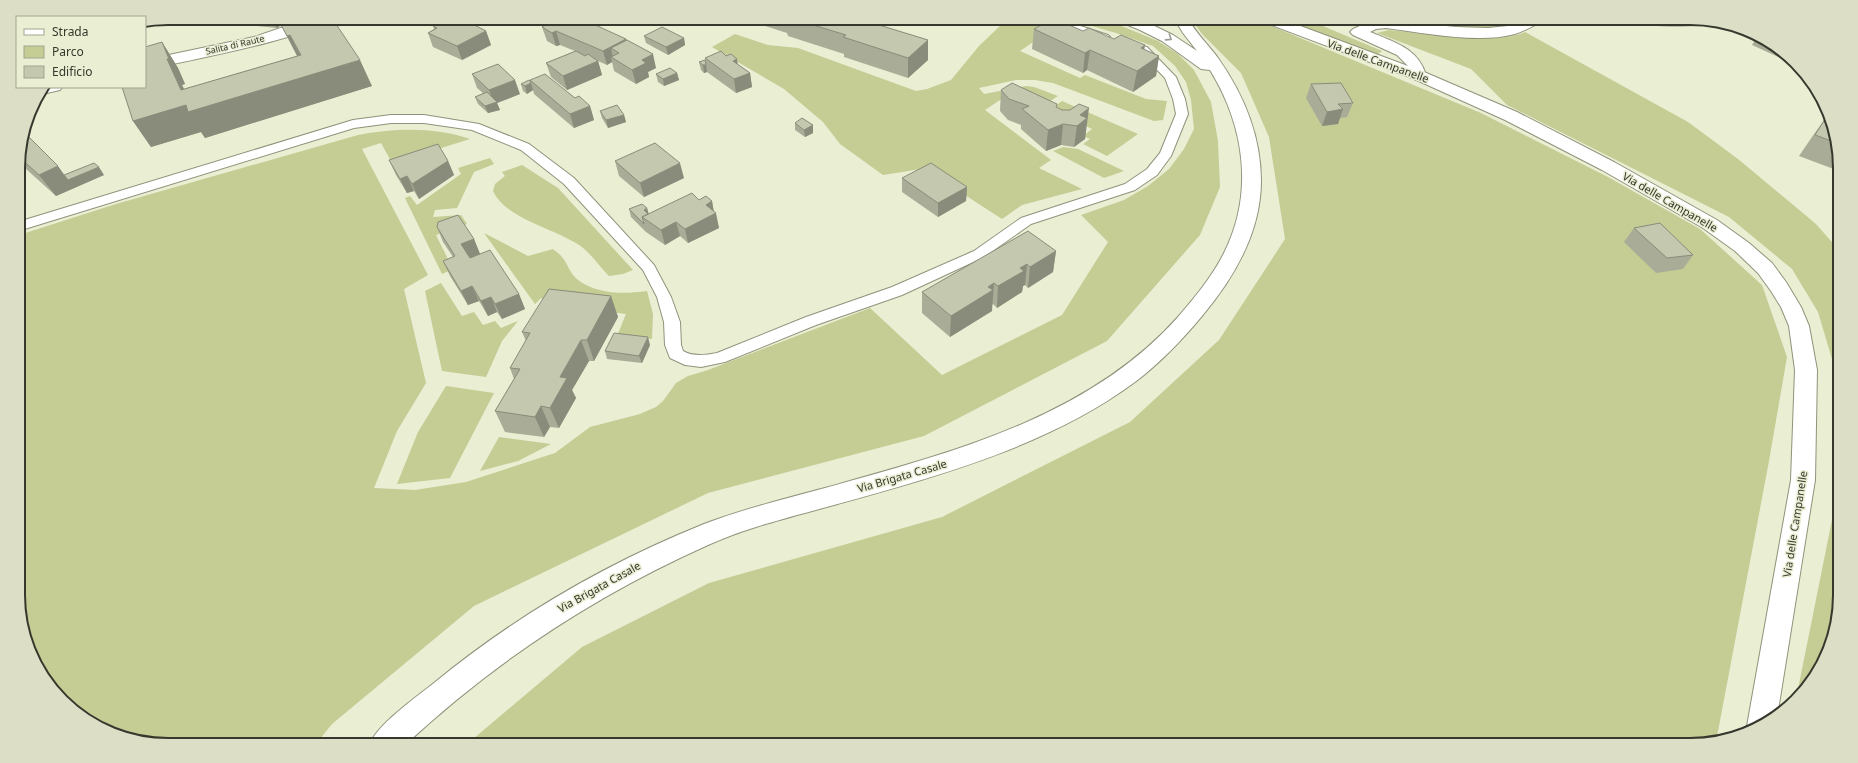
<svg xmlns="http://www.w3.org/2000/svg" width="1858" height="763" viewBox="0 0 1858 763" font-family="'Noto Sans',sans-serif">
	<rect width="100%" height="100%" fill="#eaeed3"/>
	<path fill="#c5cc94" d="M 1017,18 L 1039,18 L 1054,28 L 1020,51 L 1080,78 L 1085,75 L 1146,99 L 1167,101 L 1163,120 L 1154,121 L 1053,83 L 1035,80 L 1016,80 L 979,88 L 984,94 L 1026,86 L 1034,87 L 1058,96 L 1044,105 L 1012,92 L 985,110 L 1051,160 L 1039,168 L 1082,189 L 1022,205 L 1002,219 L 931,173 L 921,169 L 883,175 L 840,144 L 823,122 L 784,89 L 712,47 L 735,34 L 768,45 L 798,48 L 916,91 L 927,89 L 951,80 L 979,46 L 1001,25 Z
		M 1074,18 L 1102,18 L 1158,41 L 1178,54 L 1194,70 L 1211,102 L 1218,141 L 1220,187 L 1200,235 L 1107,341 L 924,436 L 708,493 L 474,606 L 332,724 L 315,745 L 168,745 L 111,734 L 77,714 L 49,687 L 29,653 L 19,615 L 19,235 L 116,204 L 358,135 C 394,128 436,127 470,139 L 419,155 L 397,172 L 381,143 L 362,149 L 428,275 L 404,289 L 426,383 L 397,431 L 374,488 L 415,490 L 466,482 L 555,453 L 590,427 L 640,414 L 656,407 L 663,401 L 676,383 L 688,376 L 708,370 L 870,308 L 942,375 L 1062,315 L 1108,242 L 1081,215 L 1124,200 L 1148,186 L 1169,169 L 1184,149 L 1194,129 L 1191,100 L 1186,82 L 1175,66 L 1153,46 L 1116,33 L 1078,22 Z
		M 1194,18 L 1252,18 L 1481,113 L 1608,177 L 1700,229 L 1762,285 L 1787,357 L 1769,461 L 1716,742 L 1700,745 L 466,745 L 582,647 L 709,583 L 942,517 L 1130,422 L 1219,340 L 1285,239 L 1269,137 L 1241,73 L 1202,34 L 1192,20 Z
		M 1276,18 L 1304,18 L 1382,51 L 1376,56 Z
		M 1384,18 L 1525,18 L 1506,26 L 1468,29 Z
		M 1389,30 C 1424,33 1495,46 1525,32 L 1688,122 L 1738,159 L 1816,224 L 1839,250 L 1840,596 L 1829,652 L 1809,687 L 1796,699 L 1837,495 L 1837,376 L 1818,312 L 1792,269 L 1729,217 L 1507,105 L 1471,69 L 1377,33 Z
		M 1062,101 L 1138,134 L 1107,156 L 1083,144 L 1090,139 L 1083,136 L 1092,129 L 1076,121 L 1041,116 Z
		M 1063,147 L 1078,149 L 1124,171 L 1104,178 L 1053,151 Z
		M 490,158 L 494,164 L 474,172 L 457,208 L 435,210 L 433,217 L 461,215 L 467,224 L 436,235 L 453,269 L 442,274 L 405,198 L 410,196 L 417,205 L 461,174 L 458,168 Z
		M 522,165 L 558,188 L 633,270 L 623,274 L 609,276 C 600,267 592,255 582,247 C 555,228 507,220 493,191 L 495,184 L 505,176 L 502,172 Z
		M 484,233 L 528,256 L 553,249 C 556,252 560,254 562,257 C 568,264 570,274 578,280 C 599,295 624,294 647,291 L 653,314 L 652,339 L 617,336 L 626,314 L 556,305 L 550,307 L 541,298 L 535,304 Z
		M 441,283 L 462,316 L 474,312 L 483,325 L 495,321 L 501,328 L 518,321 L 502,341 L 486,377 L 442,371 L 425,291 Z
		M 446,386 L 494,393 L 450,478 L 397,484 L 418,432 Z
		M 499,437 L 551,444 L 518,461 L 480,471 Z"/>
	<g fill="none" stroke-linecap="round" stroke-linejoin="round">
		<defs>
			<path id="lane" d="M 1053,18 L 1064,18 L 1068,22 L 1108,35 L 1110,37 L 1104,40 L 1060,26 Z
				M 1143,46 L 1147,47 L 1176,77 L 1185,99 L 1188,114 L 1171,156 L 1157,175 L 1135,190 L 1031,224 L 984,257 L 902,295 L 816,325 L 725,362 L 701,367 L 685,365 L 670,358 L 665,345 L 664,322 L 657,297 L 643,270 L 564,184 L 521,150 L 472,130 L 424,123 L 391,123 L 354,128 L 18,231 L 18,222 L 353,120 L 391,115 L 424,115 L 479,124 L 529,144 L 574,178 L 654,265 L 671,297 L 680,322 L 681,345 L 683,351 C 694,357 705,355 717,353 L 806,317 L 892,287 L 974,251 L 1021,218 L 1125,184 L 1147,169 L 1160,153 L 1176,114 L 1173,99 L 1165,78 L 1137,49 Z"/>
			<path id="street" d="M 310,18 L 330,18 C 317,37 175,63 145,70 L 145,60 L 254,37 Z
				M 1526,18 L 1545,18 L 1543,21 C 1534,25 1525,31 1515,34 C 1479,44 1424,33 1386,28 L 1376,29 L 1370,32 C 1394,42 1418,48 1426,75 L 1424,78 L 1418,80 L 1412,78 L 1408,66 L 1397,55 L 1353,35 L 1350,32 L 1353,29 L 1373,20 L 1386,20 L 1456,27 L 1488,28 L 1508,26 Z
				M 1609,18 L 1690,18 L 1707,21 C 1698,30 1631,23 1616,22 L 1611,21 Z
				M 44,87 L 62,87 L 60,90 L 38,95 Z"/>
			<path id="secondary" d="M 1259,18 L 1279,18 L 1424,72 L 1517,112 L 1614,162 L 1717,220 L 1749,243 L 1772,263 L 1786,282 L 1801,307 L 1809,326 L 1817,370 L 1815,480 L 1777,717 L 1774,720 L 1749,732 L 1747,726 L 1791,480 L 1795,370 L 1789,326 L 1781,307 L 1771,291 L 1758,273 L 1735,251 L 1703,228 L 1602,170 L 1505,120 L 1412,78 L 1261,21 Z"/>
			<path id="primary" d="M 1116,18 L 1140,19 L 1173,35 L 1197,51 L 1183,33 L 1174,18 L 1188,18 C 1195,33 1209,45 1218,58 C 1244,95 1261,136 1261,181 C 1261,232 1234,278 1202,316 C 1182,340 1160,363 1135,382 C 1047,447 937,476 834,505 C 791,517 748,527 708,545 C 596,595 495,661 405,745 L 369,745 C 378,724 415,698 434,683 C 514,617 607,563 704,524 C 743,509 784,499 825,488 C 950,453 1088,418 1178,317 C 1195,297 1212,277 1224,253 C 1254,193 1245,127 1210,70 L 1201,69 L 1162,41 L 1140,30 L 1118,21 Z"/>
		</defs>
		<use href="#lane" stroke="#8f937b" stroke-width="2"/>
		<use href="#street" stroke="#8f937b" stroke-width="2"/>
		<use href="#secondary" stroke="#8f937b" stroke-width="2"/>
		<use href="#primary" stroke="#8f937b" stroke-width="2"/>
		<use href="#lane" fill="#fff" fill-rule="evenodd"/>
		<use href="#street" fill="#fff" fill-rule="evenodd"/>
		<use href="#secondary" fill="#fff" fill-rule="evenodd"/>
		<use href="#primary" fill="#fff" fill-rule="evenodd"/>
	</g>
	<path fill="#a9ac96" d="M 213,18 L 284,18 L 285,19 L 372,86 L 205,138 L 201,132 L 151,147 L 133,121 L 162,42 L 178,68 L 185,84 L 182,85 L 184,89 L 297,56 L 281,25 L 277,28 L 216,22 Z
		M 740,18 L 863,18 L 867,19 L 867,22 L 928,40 L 928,60 L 908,78 L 844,57 L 844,54 L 788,36 L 787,33 Z
		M 433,26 L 486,31 L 491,45 L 462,60 L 433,47 L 428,33 L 434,29 Z
		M 542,27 L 626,39 L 656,68 L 648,72 L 649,77 L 636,84 L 614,71 L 612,62 L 607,65 L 598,61 L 602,75 L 567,90 L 551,77 L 546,63 L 575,51 L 560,45 L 556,46 L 547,41 Z
		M 1034,29 L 1114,39 L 1145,50 L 1159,56 L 1156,76 L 1133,92 L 1087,70 L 1083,73 L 1032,49 Z
		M 1758,35 L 1781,49 L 1798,66 L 1752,45 Z
		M 644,36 L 684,38 L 685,45 L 668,55 L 646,43 Z
		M 726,56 L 750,73 L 752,87 L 736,93 L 707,72 L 704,73 L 701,70 L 699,62 L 705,60 L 705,58 Z
		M 677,73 L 679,80 L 664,86 L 658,82 L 656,74 Z
		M 472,74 L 520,94 L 497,103 L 500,110 L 488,113 L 478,104 L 475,97 L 483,93 L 477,88 Z
		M 530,80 L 575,98 L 590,106 L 594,120 L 574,128 L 534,94 L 533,90 L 527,94 L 523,91 L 521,84 L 530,81 Z
		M 1311,84 L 1353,103 L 1347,117 L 1340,118 L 1338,124 L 1322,126 L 1306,98 Z
		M 1001,90 L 1057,108 L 1086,129 L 1085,139 L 1074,147 L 1061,145 L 1046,151 L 1021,129 L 1021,125 L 1008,120 L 1000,111 Z
		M 600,111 L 624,115 L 626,122 L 608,128 L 602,118 Z
		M 1827,116 L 1830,117 L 1839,148 L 1839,171 L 1799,156 L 1812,137 Z
		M 795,123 L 813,125 L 813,133 L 805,137 L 795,130 Z
		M 25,134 L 64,175 L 104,175 L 56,196 L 25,168 L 21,170 L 18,168 L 18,158 Z
		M 389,160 L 448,161 L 454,175 L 419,199 L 414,191 L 407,193 L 396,175 Z
		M 615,161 L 684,178 L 644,197 L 619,176 Z
		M 902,178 L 967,187 L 966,201 L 938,217 L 902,192 Z
		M 699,200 L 712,201 L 714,212 L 719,228 L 688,243 L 680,236 L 665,245 L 646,232 L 631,217 L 629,209 L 647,208 L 649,214 Z
		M 437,227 L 474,239 L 480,254 L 519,294 L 525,309 L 502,319 L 497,312 L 488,316 L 479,301 L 468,305 L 450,276 L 443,261 L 453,257 L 443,242 Z
		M 1634,228 L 1693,255 L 1683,269 L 1656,273 L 1624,242 Z
		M 1056,251 L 1053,272 L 1028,288 L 1025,285 L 1023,286 L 1022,292 L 997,308 L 993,304 L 992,305 L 992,311 L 950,337 L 922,313 L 922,292 Z
		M 611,296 L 618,317 L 594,361 L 589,361 L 572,390 L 576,398 L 559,428 L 550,427 L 544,437 L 505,432 L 495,411 L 514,379 L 510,368 L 526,341 L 522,332 Z
		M 650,345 L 642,363 L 607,359 L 605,351 Z"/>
	<path fill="#898c7a" d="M 271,18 L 284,18 L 286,21 L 277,28 Z
		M 486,31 L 491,45 L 462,60 L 457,46 Z
		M 556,31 L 560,45 L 556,46 L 552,33 Z
		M 290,35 L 303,61 L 300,61 L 287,36 Z
		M 684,38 L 685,45 L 668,55 L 666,47 Z
		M 626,39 L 630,53 L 619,53 L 611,48 L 613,58 L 611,57 L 612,62 L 607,65 L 603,51 Z
		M 928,40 L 928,60 L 908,78 L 908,58 Z
		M 162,42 L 178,68 L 185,84 L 182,85 L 194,110 L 360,60 L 372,86 L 205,138 L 201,132 L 151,147 L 133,121 L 181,90 L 167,59 Z
		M 1145,45 L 1142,65 L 1141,48 Z
		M 1090,50 L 1087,70 L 1083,73 L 1085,53 Z
		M 653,54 L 656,68 L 648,72 L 649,77 L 636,84 L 632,70 L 642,60 Z
		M 1159,56 L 1156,76 L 1133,92 L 1137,71 Z
		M 737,59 L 739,73 L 733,61 Z
		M 598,61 L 602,75 L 567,90 L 563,76 Z
		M 703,65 L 706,65 L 707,72 L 704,73 Z
		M 677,73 L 679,80 L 664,86 L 663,79 Z
		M 750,73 L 752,87 L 736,93 L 734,79 Z
		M 515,80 L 520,94 L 497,103 L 500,110 L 488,113 L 485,106 L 494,103 L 489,90 Z
		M 531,83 L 533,90 L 527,94 L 525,86 Z
		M 590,106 L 594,120 L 574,128 L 570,114 Z
		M 1089,108 L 1085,139 L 1074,147 L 1077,126 L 1080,115 Z
		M 1343,109 L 1338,124 L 1322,126 L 1327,112 Z
		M 624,115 L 626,122 L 608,128 L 606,120 Z
		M 1063,124 L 1061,145 L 1046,151 L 1048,130 Z
		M 813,125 L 813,133 L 805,137 L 804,130 Z
		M 18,161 L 25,168 L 21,170 L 18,168 Z
		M 448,161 L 454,175 L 419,199 L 412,184 Z
		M 680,163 L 684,178 L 644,197 L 640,183 Z
		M 58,166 L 68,180 L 99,167 L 104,175 L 56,196 L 39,175 Z
		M 407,176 L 414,191 L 407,193 L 400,179 Z
		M 967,187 L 966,201 L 938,217 L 938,203 Z
		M 712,201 L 714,214 L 716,213 L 719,228 L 688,243 L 685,229 L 706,205 Z
		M 647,208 L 649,216 L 644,210 Z
		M 676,222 L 680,236 L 665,245 L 661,230 Z
		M 474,239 L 480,254 L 468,259 L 461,244 Z
		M 1056,251 L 1053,272 L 1028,288 L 1030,267 Z
		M 1027,264 L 1025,285 L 1023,286 L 1022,292 L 997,308 L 998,286 L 1020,268 Z
		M 994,283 L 992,311 L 950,337 L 951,316 L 988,287 Z
		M 472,286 L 479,301 L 468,305 L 461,291 Z
		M 519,294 L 525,309 L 502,319 L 495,304 Z
		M 611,296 L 618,317 L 594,361 L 587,340 Z
		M 491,297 L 497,312 L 488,316 L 481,301 Z
		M 648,337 L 650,345 L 642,363 L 639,356 Z
		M 581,340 L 589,361 L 572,390 L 576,398 L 559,428 L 550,408 L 560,377 Z
		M 541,406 L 550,427 L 544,437 L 535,417 Z"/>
	<path fill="#c4c8ae" stroke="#898c7a" d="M 289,18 L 332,18 L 360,60 L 188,112 L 186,105 L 133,121 L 122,87 L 145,87 L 145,47 L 162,42 L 169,59 L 167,59 L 181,90 L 301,55 L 290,35 L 287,36 L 279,21 Z
		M 450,18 L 461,18 L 486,31 L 457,46 L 428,33 L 437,28 L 433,26 Z
		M 560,18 L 580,18 L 626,39 L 603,51 L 556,31 L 552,33 L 542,27 Z
		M 790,18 L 863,18 L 867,19 L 866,21 L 928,40 L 908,58 L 843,37 L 846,35 Z
		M 1053,18 L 1083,31 L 1089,28 L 1114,39 L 1121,35 L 1145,45 L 1141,48 L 1159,56 L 1137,71 L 1090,50 L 1085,53 L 1034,29 Z
		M 662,27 L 684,38 L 666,47 L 644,36 Z
		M 627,40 L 653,54 L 642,60 L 646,63 L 632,70 L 611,57 L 619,53 L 611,48 Z
		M 576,51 L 585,56 L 588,54 L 598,61 L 563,76 L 546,63 Z
		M 721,51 L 726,56 L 731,54 L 737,59 L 733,61 L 750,73 L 734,79 L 705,58 Z
		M 705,60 L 706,65 L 703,65 L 699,62 Z
		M 498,64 L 515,80 L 489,90 L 472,74 Z
		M 670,68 L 677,73 L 663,79 L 656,74 Z
		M 545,74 L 575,98 L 579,96 L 590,106 L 570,114 L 530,80 Z
		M 529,80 L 530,81 L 531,83 L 525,86 L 521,84 Z
		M 1012,83 L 1057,104 L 1056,107 L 1062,110 L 1070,110 L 1079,104 L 1089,108 L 1080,115 L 1087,118 L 1077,126 L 1063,124 L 1048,130 L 1022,109 L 1029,106 L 1009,99 L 1001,90 Z
		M 1341,83 L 1353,103 L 1338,104 L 1343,109 L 1327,112 L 1311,84 Z
		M 487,92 L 497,102 L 485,106 L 475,97 Z
		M 617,105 L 624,115 L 606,120 L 600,111 Z
		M 1827,116 L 1830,117 L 1837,143 L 1815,135 Z
		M 802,118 L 813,125 L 804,130 L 795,123 Z
		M 25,134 L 30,138 L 58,166 L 39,175 L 19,157 Z
		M 655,143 L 680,163 L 640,183 L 615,161 Z
		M 438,144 L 448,161 L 412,184 L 407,176 L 400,179 L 389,160 Z
		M 94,163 L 99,167 L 68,180 L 64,175 Z
		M 931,163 L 967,187 L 938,203 L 902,178 Z
		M 692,193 L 699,200 L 706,196 L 712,201 L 706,205 L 716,213 L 685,229 L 676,222 L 661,230 L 642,217 Z
		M 642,204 L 647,208 L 644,210 L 648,214 L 642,217 L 644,224 L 629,209 Z
		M 458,215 L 474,239 L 461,244 L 470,258 L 490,250 L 519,294 L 495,304 L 491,297 L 481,301 L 472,286 L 461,291 L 443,261 L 455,256 L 437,227 L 438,222 Z
		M 1660,223 L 1693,255 L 1667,258 L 1634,228 Z
		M 1028,231 L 1056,251 L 1030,267 L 1027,264 L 1020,268 L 1024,271 L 998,286 L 994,283 L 988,287 L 993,290 L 951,316 L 922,292 Z
		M 549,289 L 611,296 L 587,340 L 581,340 L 560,377 L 567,378 L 550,408 L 541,406 L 535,417 L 495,411 L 520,369 L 510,368 L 530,333 L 522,332 Z
		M 614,333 L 648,337 L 639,356 L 605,351 Z"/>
	<defs><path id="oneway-chevron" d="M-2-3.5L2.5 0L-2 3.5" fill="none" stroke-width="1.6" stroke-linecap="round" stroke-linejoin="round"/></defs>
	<use stroke="#9a9c96" href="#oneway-chevron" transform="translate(1169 38) rotate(33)"/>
	<g text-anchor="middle" stroke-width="3" stroke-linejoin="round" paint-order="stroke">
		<g font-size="9" fill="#36382d" stroke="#eaeed3">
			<text transform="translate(235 45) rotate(-13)" y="3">Salita di Raute</text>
		</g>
		<g font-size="11" fill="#36382d" stroke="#eaeed3">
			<text transform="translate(1378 61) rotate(20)" y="4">Via delle Campanelle</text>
			<text transform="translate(1670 202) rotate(30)" y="4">Via delle Campanelle</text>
			<text transform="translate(902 476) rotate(-16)" y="4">Via Brigata Casale</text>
			<text transform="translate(1795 524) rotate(-81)" y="4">Via delle Campanelle</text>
			<text transform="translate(599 587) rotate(-29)" y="4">Via Brigata Casale</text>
		</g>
	</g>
	<path d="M0 0H1858V763H0ZM168 25H1690A143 143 0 0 1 1833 168V595A143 143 0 0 1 1690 738H168A143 143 0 0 1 25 595V168A143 143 0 0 1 168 25Z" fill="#dcdfc6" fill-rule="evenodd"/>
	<path fill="none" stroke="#36382d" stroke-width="2" d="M168 25H1690A143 143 0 0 1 1833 168V595A143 143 0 0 1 1690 738H168A143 143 0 0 1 25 595V168A143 143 0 0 1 168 25Z"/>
	<rect x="16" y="16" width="130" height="72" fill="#eaeed3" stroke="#a2a591"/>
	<rect x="24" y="29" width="20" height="6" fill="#ffffff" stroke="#a2a591"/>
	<text x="52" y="36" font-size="12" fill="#36382d">Strada</text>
	<rect x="24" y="46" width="20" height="12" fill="#c5cc94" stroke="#a2a591"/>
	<text x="52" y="56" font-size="12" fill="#36382d">Parco</text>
	<rect x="24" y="66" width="20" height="12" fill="#c4c8ae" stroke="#a2a591"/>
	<text x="52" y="76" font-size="12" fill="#36382d">Edificio</text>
</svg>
